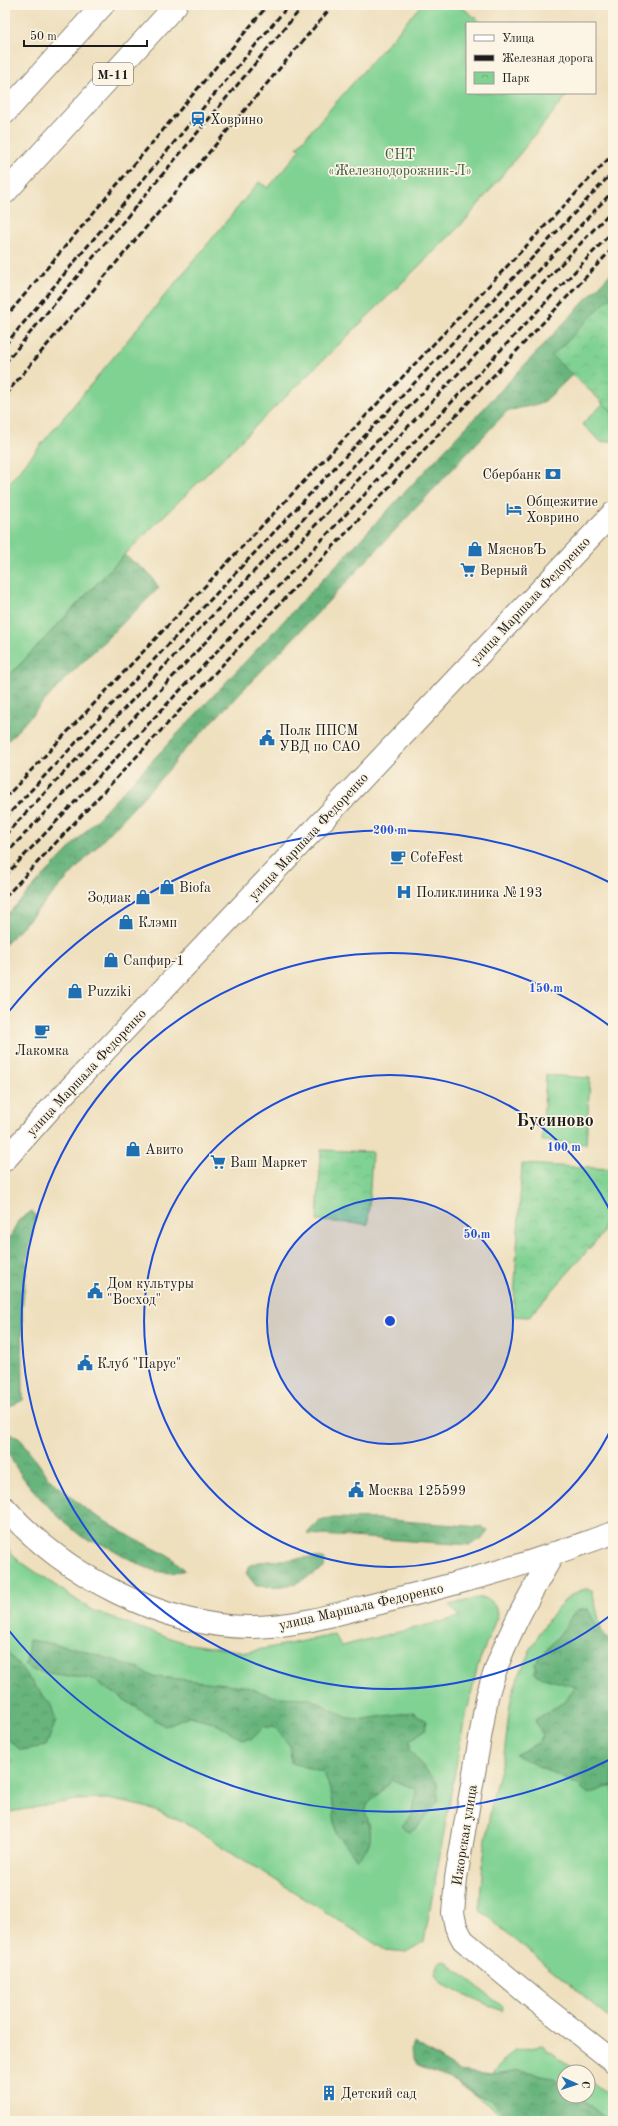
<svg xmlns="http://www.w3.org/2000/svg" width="618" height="2126" viewBox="0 0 618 2126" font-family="'Old Standard TT',serif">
	<defs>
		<pattern id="forest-crowns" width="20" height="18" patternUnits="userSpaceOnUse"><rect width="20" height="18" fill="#68b47d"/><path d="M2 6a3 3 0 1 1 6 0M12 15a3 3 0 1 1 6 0" fill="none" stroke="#559266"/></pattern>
		<pattern id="park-crowns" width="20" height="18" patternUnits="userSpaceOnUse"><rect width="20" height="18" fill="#80d293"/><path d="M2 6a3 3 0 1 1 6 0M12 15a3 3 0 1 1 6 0" fill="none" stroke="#6eb47e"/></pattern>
	</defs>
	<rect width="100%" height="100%" fill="#fcf5e5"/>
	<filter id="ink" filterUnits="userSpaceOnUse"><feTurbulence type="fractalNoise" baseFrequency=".025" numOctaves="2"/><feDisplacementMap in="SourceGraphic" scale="8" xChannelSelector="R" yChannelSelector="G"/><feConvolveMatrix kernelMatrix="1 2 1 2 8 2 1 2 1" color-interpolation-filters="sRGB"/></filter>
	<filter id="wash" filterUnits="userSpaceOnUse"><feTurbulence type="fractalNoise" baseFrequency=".012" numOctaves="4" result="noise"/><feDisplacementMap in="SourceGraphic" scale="16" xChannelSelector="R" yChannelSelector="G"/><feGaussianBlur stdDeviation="0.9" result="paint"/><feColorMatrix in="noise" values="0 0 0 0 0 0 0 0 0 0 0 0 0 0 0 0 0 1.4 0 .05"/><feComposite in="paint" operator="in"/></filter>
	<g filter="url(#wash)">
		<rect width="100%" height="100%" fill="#eedfbd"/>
		<path fill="#80d293" stroke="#4e7758" d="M 421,5 L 459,5 L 482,23 L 467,23 L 467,93 L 569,93 L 465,221 L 124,555 L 5,680 L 5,488 L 259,182 L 268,188 L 300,150 L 297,147 Z
			M 578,373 L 611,393 L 612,441 L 601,442 L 582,424 L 603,404 Z
			M 546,1075 L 590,1078 L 586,1144 L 542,1141 Z
			M 5,1545 L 18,1560 L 90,1609 L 145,1630 L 189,1644 L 247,1652 L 334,1635 L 341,1646 L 460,1617 L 449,1605 L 478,1598 L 485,1598 L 494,1604 L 498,1614 L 478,1665 L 463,1728 L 424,1942 L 407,1952 L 385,1950 L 186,1823 L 145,1807 L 108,1799 L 77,1800 L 5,1813 L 5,1763 L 12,1761 L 5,1752 Z
			M 586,1589 L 592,1590 L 608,1658 L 613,1657 L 613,2020 L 484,1914 L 480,1909 L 480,1898 C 483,1860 487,1821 496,1784 C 498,1775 501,1766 503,1757 C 508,1736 507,1712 513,1692 C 523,1662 552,1595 586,1589 Z
			M 445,1961 L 503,2007 L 503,2009 L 502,2011 L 443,1985 L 438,1980 L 435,1974 L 439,1963 Z
			M 543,2046 L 578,2072 L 564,2072 L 564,2096 L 588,2096 L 588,2079 L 613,2098 L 613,2121 L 510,2121 L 440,2070 L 483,2084 L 514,2050 Z"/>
		<path fill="url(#forest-crowns)" stroke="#42684c" d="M 613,271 L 613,302 L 568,351 L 571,376 L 543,403 L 507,411 L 307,624 L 174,761 L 175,763 L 5,945 L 5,917 Z
			M 124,555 L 149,573 L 159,588 L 63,681 L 5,744 L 5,680 Z
			M 32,1211 L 36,1216 L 28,1257 L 22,1308 L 23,1400 L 5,1410 L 5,1248 L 18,1221 Z
			M 11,1434 L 19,1437 L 49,1478 L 88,1511 L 133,1538 L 171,1557 L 185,1570 C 155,1581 130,1557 104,1545 C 96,1542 88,1541 81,1536 C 57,1517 5,1468 5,1437 Z
			M 334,1518 L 378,1519 L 480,1527 L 488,1530 L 484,1537 L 470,1545 L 307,1534 L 318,1521 Z
			M 316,1557 L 325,1560 L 324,1568 C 296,1585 289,1588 256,1586 L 246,1573 L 250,1565 L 258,1562 Z
			M 588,1609 L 596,1625 L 613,1644 L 613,1716 L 610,1717 L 613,1719 L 613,1785 L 589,1794 L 576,1784 L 515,1755 L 538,1743 L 543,1735 L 535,1720 L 565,1701 L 575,1687 L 543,1678 L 535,1673 L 535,1664 L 563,1630 L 572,1615 L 579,1610 Z
			M 29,1640 L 72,1647 L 136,1667 L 151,1676 L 244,1686 L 275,1697 L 309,1698 L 348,1718 L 364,1719 L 413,1712 L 427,1721 L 425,1730 L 410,1740 L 410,1750 L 437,1784 L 438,1801 L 416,1829 L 408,1832 L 402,1826 L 413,1814 L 416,1789 L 393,1780 L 368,1804 L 365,1812 C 373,1832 374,1845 357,1859 L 336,1833 L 332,1796 L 324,1772 L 291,1763 L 290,1746 L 274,1726 L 265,1726 L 253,1738 L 244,1740 L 213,1722 L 189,1716 L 165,1726 L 92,1679 L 33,1671 L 26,1665 Z
			M 5,1649 L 51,1705 L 56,1721 L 46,1746 L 21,1750 L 5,1737 Z
			M 414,2043 L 459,2071 L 493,2075 L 519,2071 L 552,2077 L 564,2085 L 564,2096 L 578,2096 L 609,2121 L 510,2121 L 491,2100 L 475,2095 L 462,2084 L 417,2066 L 410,2050 Z"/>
		<path fill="url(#park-crowns)" stroke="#4e7758" d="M 613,295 L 613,412 L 552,356 Z
			M 321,1150 L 372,1152 L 368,1224 L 317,1221 Z
			M 522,1164 L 611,1169 L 603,1233 L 529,1317 L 513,1316 Z"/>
	</g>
	<g filter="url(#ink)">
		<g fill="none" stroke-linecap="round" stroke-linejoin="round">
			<defs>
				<path id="minor" d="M 5,1160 L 52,1107 L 613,513
					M 5,1508 C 63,1574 162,1627 250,1627 C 295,1627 337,1614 380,1603 C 411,1595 444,1587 475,1578 C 522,1566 567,1549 613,1533
					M 554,1553 C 527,1599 501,1645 487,1697 L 456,1878 L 453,1913 L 456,1927 L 463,1940 L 535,2000 L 613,2061"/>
				<path id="major" d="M 5,113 L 103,5
					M 5,193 L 176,5"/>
			</defs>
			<use href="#minor" stroke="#857e6c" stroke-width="24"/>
			<use href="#major" stroke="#857e6c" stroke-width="24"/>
			<use href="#minor" stroke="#fff" stroke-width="22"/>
			<use href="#major" stroke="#fff" stroke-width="22"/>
			<path stroke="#1c1c1c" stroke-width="3" stroke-dasharray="6 3" stroke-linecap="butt" d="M 5,318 L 268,5
				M 5,345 L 289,5
				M 5,363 L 304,5
				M 5,395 L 333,5
				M 5,798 L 613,154
				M 5,818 L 613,172
				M 5,835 L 613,191
				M 5,855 L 613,209
				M 5,876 L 613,231
				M 5,897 L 613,248"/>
		</g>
	</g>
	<circle cx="390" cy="1321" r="123" fill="#1d4ed8" fill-opacity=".12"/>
	<g fill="none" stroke="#1d4ed8" stroke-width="2">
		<circle cx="390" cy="1321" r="123"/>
		<path d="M613 1425A246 246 0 1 1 613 1217"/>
		<path d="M611 1615A368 368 0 1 1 611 1027"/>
		<path d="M613 1758A491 491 0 0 1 6 1627M6 1015A491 491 0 0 1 613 884"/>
	</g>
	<defs>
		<symbol id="station-bare" viewBox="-9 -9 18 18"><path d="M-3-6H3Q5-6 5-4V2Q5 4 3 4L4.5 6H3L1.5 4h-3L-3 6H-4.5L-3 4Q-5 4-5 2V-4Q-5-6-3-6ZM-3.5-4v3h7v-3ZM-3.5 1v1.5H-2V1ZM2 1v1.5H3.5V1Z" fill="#1f6fb2" stroke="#fcf5e5" stroke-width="2.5" paint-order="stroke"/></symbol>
		<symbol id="bank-bare" viewBox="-9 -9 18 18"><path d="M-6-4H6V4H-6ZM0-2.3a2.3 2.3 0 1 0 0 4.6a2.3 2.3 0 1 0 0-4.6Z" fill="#1f6fb2" stroke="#fcf5e5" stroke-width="2.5" paint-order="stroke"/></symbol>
		<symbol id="hotel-bare" viewBox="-9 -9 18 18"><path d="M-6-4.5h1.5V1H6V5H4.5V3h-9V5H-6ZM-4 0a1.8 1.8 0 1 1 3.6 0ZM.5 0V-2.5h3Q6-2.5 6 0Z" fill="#1f6fb2" stroke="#fcf5e5" stroke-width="2.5" paint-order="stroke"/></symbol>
		<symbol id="shop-bare" viewBox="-9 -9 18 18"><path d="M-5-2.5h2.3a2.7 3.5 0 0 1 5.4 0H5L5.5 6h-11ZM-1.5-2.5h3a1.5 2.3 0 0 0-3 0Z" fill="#1f6fb2" stroke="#fcf5e5" stroke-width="2.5" paint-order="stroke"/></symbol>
		<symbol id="supermarket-bare" viewBox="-9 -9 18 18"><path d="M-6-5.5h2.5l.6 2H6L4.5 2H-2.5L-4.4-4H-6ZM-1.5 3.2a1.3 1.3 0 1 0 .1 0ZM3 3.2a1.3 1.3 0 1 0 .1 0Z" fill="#1f6fb2" stroke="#fcf5e5" stroke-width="2.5" paint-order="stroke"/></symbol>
		<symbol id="civic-bare" viewBox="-9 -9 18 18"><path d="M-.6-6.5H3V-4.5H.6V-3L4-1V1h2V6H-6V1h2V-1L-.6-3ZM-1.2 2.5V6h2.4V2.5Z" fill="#1f6fb2" stroke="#fcf5e5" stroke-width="2.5" paint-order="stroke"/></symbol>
		<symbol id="cafe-bare" viewBox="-9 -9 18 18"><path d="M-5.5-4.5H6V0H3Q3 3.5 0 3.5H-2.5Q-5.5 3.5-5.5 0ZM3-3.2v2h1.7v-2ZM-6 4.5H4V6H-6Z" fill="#1f6fb2" stroke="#fcf5e5" stroke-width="2.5" paint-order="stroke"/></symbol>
		<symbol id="hospital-bare" viewBox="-9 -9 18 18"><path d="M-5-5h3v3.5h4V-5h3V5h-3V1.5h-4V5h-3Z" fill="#1f6fb2" stroke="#fcf5e5" stroke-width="2.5" paint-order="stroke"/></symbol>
		<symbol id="building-bare" viewBox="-9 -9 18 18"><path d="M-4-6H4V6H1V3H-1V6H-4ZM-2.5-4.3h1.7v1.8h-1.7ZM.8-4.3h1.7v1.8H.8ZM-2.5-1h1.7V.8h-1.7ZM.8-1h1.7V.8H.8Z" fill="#1f6fb2" stroke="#fcf5e5" stroke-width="2.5" paint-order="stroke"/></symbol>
	</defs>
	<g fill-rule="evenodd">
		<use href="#station-bare" x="187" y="108" width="22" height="22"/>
		<use href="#bank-bare" x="542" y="463" width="22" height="22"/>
		<use href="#hotel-bare" x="503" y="498" width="22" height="22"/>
		<use href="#shop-bare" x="464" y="538" width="22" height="22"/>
		<use href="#supermarket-bare" x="457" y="559" width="22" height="22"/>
		<use href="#civic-bare" x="256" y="727" width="22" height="22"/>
		<use href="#cafe-bare" x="387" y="846" width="22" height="22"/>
		<use href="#shop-bare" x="156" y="876" width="22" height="22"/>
		<use href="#hospital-bare" x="393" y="881" width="22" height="22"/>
		<use href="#shop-bare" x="132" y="886" width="22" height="22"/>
		<use href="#shop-bare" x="115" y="911" width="22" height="22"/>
		<use href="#shop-bare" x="100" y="949" width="22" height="22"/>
		<use href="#shop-bare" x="64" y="980" width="22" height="22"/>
		<use href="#cafe-bare" x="31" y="1020" width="22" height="22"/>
		<use href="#shop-bare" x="122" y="1138" width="22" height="22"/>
		<use href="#supermarket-bare" x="207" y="1151" width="22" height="22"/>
		<use href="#civic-bare" x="84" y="1280" width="22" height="22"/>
		<use href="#civic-bare" x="74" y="1352" width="22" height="22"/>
		<use href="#civic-bare" x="345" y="1479" width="22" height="22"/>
		<use href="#building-bare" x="318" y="2082" width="22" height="22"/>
	</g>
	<g text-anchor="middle" stroke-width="3.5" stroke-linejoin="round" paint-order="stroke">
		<rect fill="#fcf5e5" stroke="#5f5d58" stroke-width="1" x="93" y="63" width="40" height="22" rx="3"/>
		<g font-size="13" font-weight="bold" fill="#1c1c1c">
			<text x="113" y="79">М-11</text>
		</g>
		<g font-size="14" fill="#1c1c1c" stroke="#fcf5e5" text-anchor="start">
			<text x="210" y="124">Ховрино</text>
			<text x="541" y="479" text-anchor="end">Сбербанк</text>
			<text x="526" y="506">Общежитие<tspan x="526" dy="16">Ховрино</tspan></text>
			<text x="487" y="554">МясновЪ</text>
			<text x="480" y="575">Верный</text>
			<text x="279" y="735">Полк ППСМ<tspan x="279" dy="16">УВД по САО</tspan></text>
			<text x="410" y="862">CofeFest</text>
			<text x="179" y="892">Biofa</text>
			<text x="416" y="897">Поликлиника №193</text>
			<text x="131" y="902" text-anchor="end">Зодиак</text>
			<text x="138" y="927">Клэмп</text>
			<text x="123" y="965">Сапфир-1</text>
			<text x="87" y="996">Puzziki</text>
			<text x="42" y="1055" text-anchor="middle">Лакомка</text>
			<text x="145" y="1154">Авито</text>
			<text x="230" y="1167">Ваш Маркет</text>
			<text x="107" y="1288">Дом культуры<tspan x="107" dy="16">"Восход"</tspan></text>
			<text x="97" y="1368">Клуб "Парус"</text>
			<text x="368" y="1495">Москва 125599</text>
			<text x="341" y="2098">Детский сад</text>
		</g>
		<g font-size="14" fill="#3f5c46" stroke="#fcf5e5">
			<text x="400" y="159">СНТ<tspan x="400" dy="16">«Железнодорожник-Л»</tspan></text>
		</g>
		<g font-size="14" fill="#1c1c1c" stroke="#fcf5e5">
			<text transform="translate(530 600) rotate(-47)" y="5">улица Маршала Федоренко</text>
			<text transform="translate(308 836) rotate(-47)" y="5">улица Маршала Федоренко</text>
			<text transform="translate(86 1072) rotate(-47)" y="5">улица Маршала Федоренко</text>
			<text transform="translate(361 1606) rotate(-13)" y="5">улица Маршала Федоренко</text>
			<text transform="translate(464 1835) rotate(-81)" y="5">Ижорская улица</text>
		</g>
		<g font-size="18" font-weight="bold" fill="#1c1c1c" stroke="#fcf5e5">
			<text x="555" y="1126">Бусиново</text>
		</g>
	</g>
	<circle cx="390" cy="1321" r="6" fill="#1d4ed8" stroke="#fcf5e5" stroke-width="2"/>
	<g font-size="12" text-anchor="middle" font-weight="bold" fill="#1d4ed8" stroke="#fcf5e5" stroke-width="3.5" stroke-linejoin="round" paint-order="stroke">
		<text x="390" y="834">200 m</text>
		<text x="546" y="992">150 m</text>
		<text x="564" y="1151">100 m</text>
		<text x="477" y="1238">50 m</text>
	</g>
	<rect width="618" height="2126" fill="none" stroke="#fcf5e5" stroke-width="20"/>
	<rect x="466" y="22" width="130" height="72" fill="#fcf5e5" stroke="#a29e95"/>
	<rect x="474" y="35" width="20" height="6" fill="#ffffff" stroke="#a29e95"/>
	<text x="502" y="42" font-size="12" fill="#1c1c1c">Улица</text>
	<rect x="474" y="55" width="20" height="6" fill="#1c1c1c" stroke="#a29e95"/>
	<text x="502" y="62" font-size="12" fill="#1c1c1c">Железная дорога</text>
	<rect x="474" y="72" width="20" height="12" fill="url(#park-crowns)" stroke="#a29e95"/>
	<text x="502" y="82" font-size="12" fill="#1c1c1c">Парк</text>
	<g transform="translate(576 2084) rotate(93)"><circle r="19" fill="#fcf5e5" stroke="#a29e95"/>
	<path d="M0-3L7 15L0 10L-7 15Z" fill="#1f6fb2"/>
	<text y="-6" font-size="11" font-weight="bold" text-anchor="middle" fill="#1c1c1c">С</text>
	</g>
	<path d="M24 40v6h123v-6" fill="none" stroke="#1c1c1c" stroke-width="2"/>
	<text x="30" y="40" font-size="12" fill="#1c1c1c" stroke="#fcf5e5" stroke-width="3" paint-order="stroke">50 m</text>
</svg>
